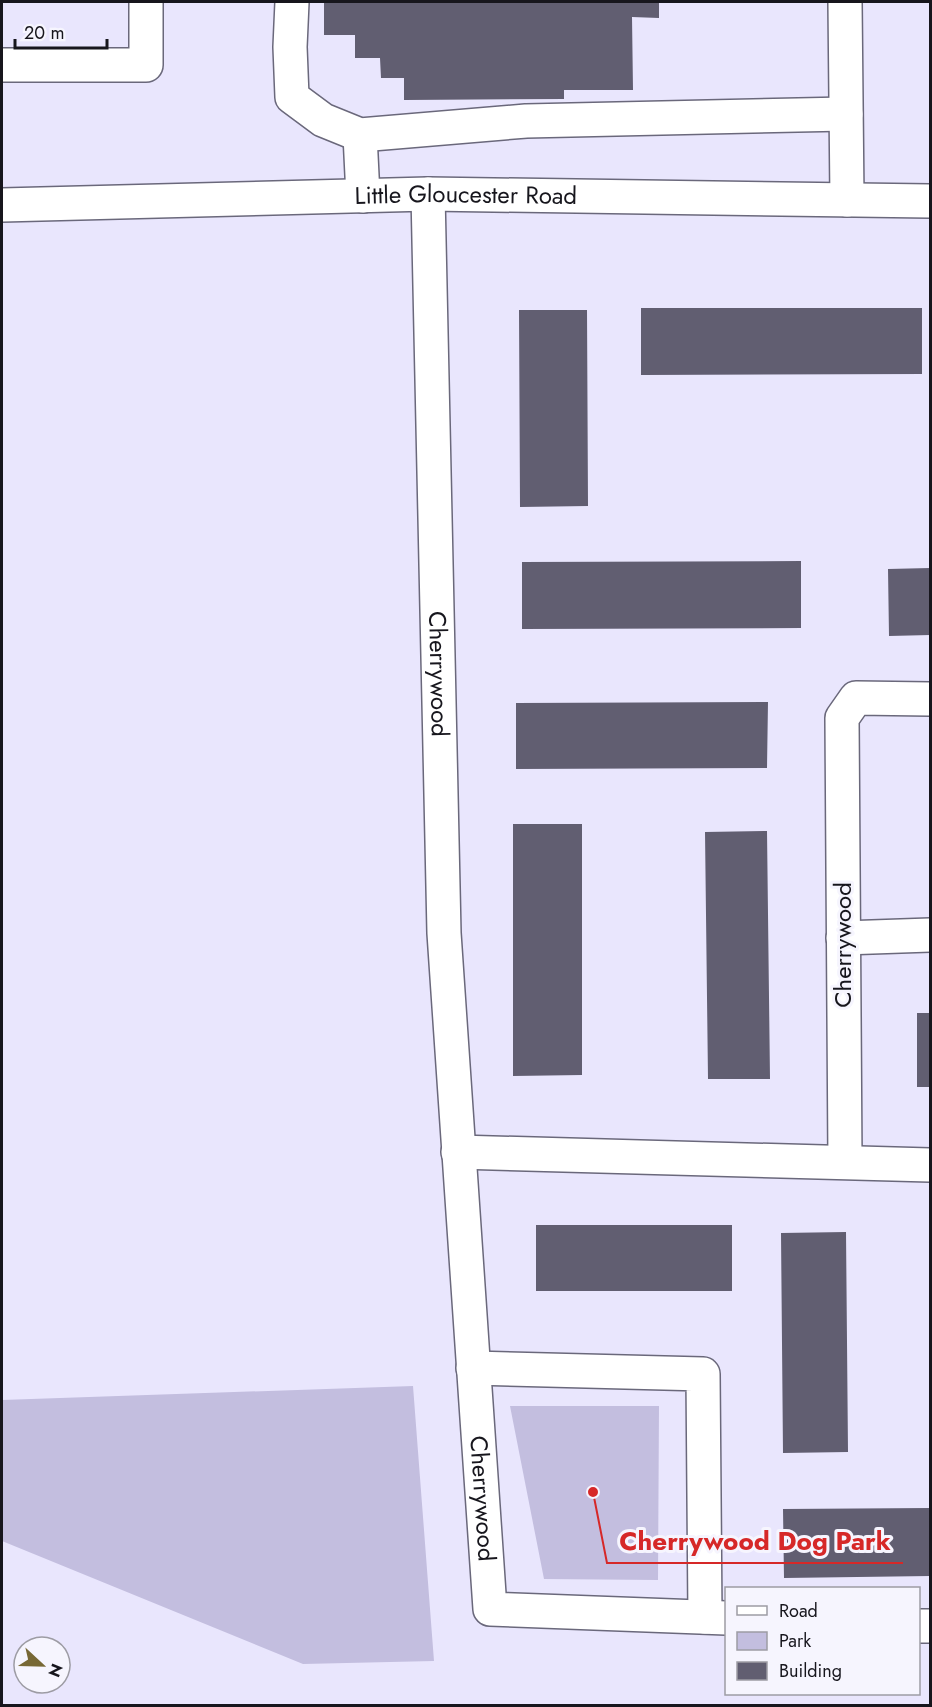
<svg xmlns="http://www.w3.org/2000/svg" width="932" height="1707" viewBox="0 0 932 1707" font-family="Jost,sans-serif">
	<rect width="100%" height="100%" fill="#e9e6fd"/>
	<path fill="#c3bedf" d="M 413,1386 L 434,1661 L 303,1664 L 2,1541 L 2,1400 Z
		M 510,1406 L 659,1406 L 658,1580 L 544,1579 Z"/>
	<path fill="#615e71" d="M 324,2 L 659,2 L 659,18 L 632,17 L 633,90 L 564,90 L 564,99 L 404,100 L 404,78 L 381,78 L 380,58 L 355,58 L 355,35 L 324,35 Z
		M 641,308 L 922,308 L 922,374 L 641,375 Z
		M 519,310 L 587,310 L 588,506 L 520,507 Z
		M 801,561 L 801,628 L 522,629 L 522,562 Z
		M 930,568 L 930,635 L 889,636 L 888,569 Z
		M 768,702 L 767,768 L 516,769 L 516,703 Z
		M 513,824 L 582,824 L 582,1075 L 513,1076 Z
		M 767,831 L 770,1079 L 708,1079 L 705,832 Z
		M 917,1013 L 930,1013 L 930,1087 L 917,1087 Z
		M 536,1225 L 732,1225 L 732,1291 L 536,1291 Z
		M 846,1232 L 848,1452 L 783,1453 L 781,1233 Z
		M 930,1508 L 930,1576 L 784,1578 L 783,1509 Z"/>
	<g fill="none" stroke-linecap="round" stroke-linejoin="round">
		<defs>
			<g id="minor">
				<path d="M 292,2 L 290,47 L 292,97 L 323,120 L 360,135 L 526,121 L 846,114"/>
				<path d="M 845,2 L 847,200"/>
				<path d="M 2,65 L 146,65 L 146,2"/>
				<path d="M 360,135 L 363,196"/>
				<path id="s1" d="M 428,194 L 444,933 L 490,1609 L 726,1618"/>
				<path id="s2" d="M 2,205 L 428,194 L 930,201"/>
				<path d="M 843,938 L 930,935"/>
				<path d="M 458,1152 L 930,1165"/>
				<path d="M 845,1162 L 842,718 L 856,698 L 930,699"/>
				<path d="M 473,1368 L 703,1374 L 705,1617"/>
				<path d="M 918,1626 L 930,1626"/>
			</g>
		</defs>
		<use href="#minor" stroke="#6a687b" stroke-width="36"/>
		<use href="#minor" stroke="#fff" stroke-width="33"/>
	</g>
	<g text-anchor="middle" stroke-width="6" stroke-linejoin="round" paint-order="stroke">
		<g font-size="24" fill="#17161d" stroke="#f6f5fe">
			<text dy="8" stroke="none"><textPath href="#s2" startOffset="464">Little Gloucester Road</textPath></text>
			<text dy="8" stroke="none"><textPath href="#s1" startOffset="480">Cherrywood</textPath></text>
			<text transform="translate(843 945) rotate(-90)" y="8">Cherrywood</text>
			<text dy="8" stroke="none"><textPath href="#s1" startOffset="1306">Cherrywood</textPath></text>
		</g>
	</g>
	<path fill="none" stroke="#d62828" stroke-width="2" d="M593 1492L607 1563H903"/>
	<circle fill="#d62828" stroke="#f6f5fe" stroke-width="2" cx="593" cy="1492" r="6"/>
	<g font-size="26" text-anchor="middle" font-weight="bold" fill="#d62828" stroke="#f6f5fe" stroke-width="6" stroke-linejoin="round" paint-order="stroke">
		<text x="755" y="1550">Cherrywood Dog Park</text>
	</g>
	<rect width="932" height="1707" fill="none" stroke="#17161d" stroke-width="6"/>
	<rect x="725" y="1587" width="195" height="108" fill="#f6f5fe" stroke="#9d9ca4" stroke-width="1.5"/>
	<rect x="737" y="1606" width="30" height="9" fill="#ffffff" stroke="#9d9ca4" stroke-width="1.5"/>
	<text x="779" y="1617" font-size="18" fill="#17161d">Road</text>
	<rect x="737" y="1632" width="30" height="18" fill="#c3bedf" stroke="#9d9ca4" stroke-width="1.5"/>
	<text x="779" y="1647" font-size="18" fill="#17161d">Park</text>
	<rect x="737" y="1662" width="30" height="18" fill="#615e71" stroke="#9d9ca4" stroke-width="1.5"/>
	<text x="779" y="1677" font-size="18" fill="#17161d">Building</text>
	<g transform="translate(42 1665) rotate(112)"><circle r="28" fill="#f6f5fe" stroke="#9d9ca4" stroke-width="1.5"/>
	<path d="M0-4.5L10 22L0 15L-10 22Z" fill="#776835"/>
	<text y="-9" font-size="16" font-weight="bold" text-anchor="middle" fill="#17161d">N</text>
	</g>
	<path d="M15 39v9h92v-9" fill="none" stroke="#17161d" stroke-width="3"/>
	<text x="24" y="39" font-size="18" fill="#17161d" stroke="#f6f5fe" stroke-width="4.5" paint-order="stroke">20 m</text>
</svg>
